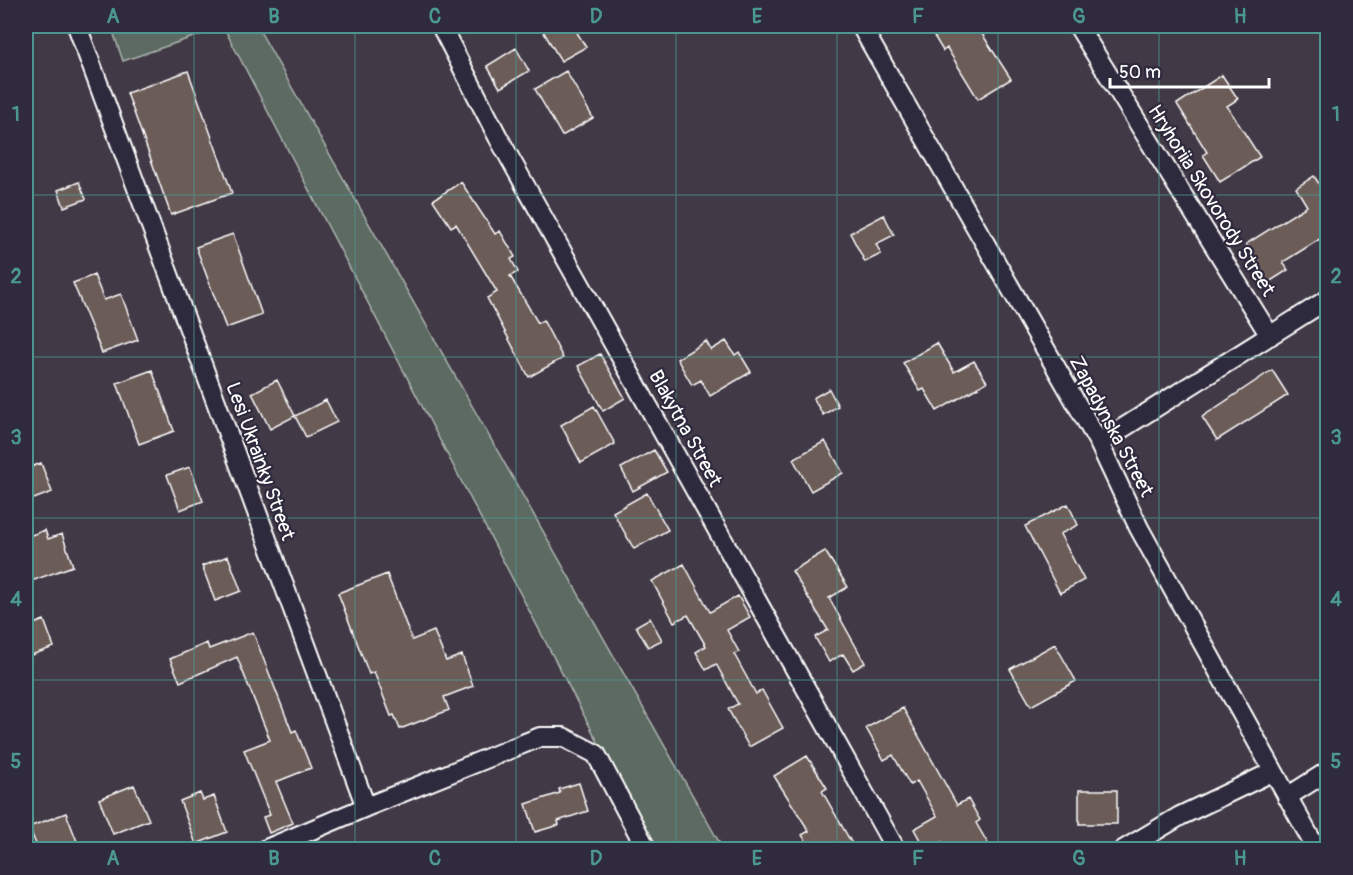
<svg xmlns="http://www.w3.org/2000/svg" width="1353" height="875" viewBox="0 0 1353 875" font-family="Pangolin,sans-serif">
	<rect width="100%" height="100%" fill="#413945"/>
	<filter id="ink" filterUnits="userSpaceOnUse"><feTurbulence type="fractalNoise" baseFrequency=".0167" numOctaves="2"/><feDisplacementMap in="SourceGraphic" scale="12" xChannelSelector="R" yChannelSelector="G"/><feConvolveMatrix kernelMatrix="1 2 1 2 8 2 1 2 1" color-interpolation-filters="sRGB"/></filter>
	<g filter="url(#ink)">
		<path fill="#5b6b62" stroke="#adb5b0" stroke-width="1.5" d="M 111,26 L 206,26 L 208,32 L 123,61 Z
			M 223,26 L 257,26 L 723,849 L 654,849 Z"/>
		<path fill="#6c5c59" stroke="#fff" stroke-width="1.5" d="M 540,26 L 573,26 L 586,47 L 561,61 Z
			M 928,26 L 977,26 L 1011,79 L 978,99 L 947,48 L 943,51 Z
			M 516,48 L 529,71 L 500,88 L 487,66 Z
			M 188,71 L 232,193 L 171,215 L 127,93 Z
			M 566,71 L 593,118 L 562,136 L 535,89 Z
			M 1222,75 L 1238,99 L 1227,106 L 1260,157 L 1220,182 L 1203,155 L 1207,152 L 1177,104 Z
			M 1314,176 L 1319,184 L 1328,179 L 1328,234 L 1283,262 L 1288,270 L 1266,284 L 1254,265 L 1257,262 L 1246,244 L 1307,206 L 1296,188 Z
			M 79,182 L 86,199 L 64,207 L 58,190 Z
			M 461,182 L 495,234 L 500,231 L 515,257 L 511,259 L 518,272 L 510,276 L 538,323 L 543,320 L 563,358 L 529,377 L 487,298 L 497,292 L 456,224 L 451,227 L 433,200 Z
			M 884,215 L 894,235 L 876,244 L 881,254 L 865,262 L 850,233 Z
			M 233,234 L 262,315 L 226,328 L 196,247 Z
			M 94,275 L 104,300 L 121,294 L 138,340 L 102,353 L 73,283 Z
			M 706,341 L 711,350 L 726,341 L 735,355 L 739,352 L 751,372 L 710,396 L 701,380 L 692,385 L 677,359 Z
			M 937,343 L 954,372 L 974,361 L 987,382 L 937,411 L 924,389 L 920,391 L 903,363 Z
			M 600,354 L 625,398 L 603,411 L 578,366 Z
			M 152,370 L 174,431 L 139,444 L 117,383 Z
			M 1272,370 L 1288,395 L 1217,440 L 1202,417 Z
			M 277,380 L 295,416 L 270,429 L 252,393 Z
			M 829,389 L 838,406 L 823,415 L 813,398 Z
			M 326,400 L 337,422 L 306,437 L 295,416 Z
			M 594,406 L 615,444 L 581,463 L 561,425 Z
			M 825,441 L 843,473 L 811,491 L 793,459 Z
			M 654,450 L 667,472 L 633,491 L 621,468 Z
			M 41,463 L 52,492 L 26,502 L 26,469 Z
			M 190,467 L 203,501 L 180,510 L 167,475 Z
			M 647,493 L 668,530 L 634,549 L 613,512 Z
			M 1068,504 L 1078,525 L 1060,534 L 1084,580 L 1060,593 L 1025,526 Z
			M 45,530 L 48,539 L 62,534 L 73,566 L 26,583 L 26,537 Z
			M 825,551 L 848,587 L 829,598 L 865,663 L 853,670 L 843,654 L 829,662 L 815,637 L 828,630 L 792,571 Z
			M 228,556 L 241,591 L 215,601 L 202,566 Z
			M 684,564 L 710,612 L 738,596 L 750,617 L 727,630 L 739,652 L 734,654 L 756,694 L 762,690 L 783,728 L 749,747 L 728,709 L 738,704 L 716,664 L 706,670 L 696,652 L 706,646 L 688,615 L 674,622 L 652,581 Z
			M 387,574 L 412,640 L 434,631 L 446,661 L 462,655 L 473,686 L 444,697 L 449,710 L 400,729 L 394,715 L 391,716 L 374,672 L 369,674 L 338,593 Z
			M 650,618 L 662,640 L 648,647 L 636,626 Z
			M 44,620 L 54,647 L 26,657 L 26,627 Z
			M 253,632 L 292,732 L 296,730 L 311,768 L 276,782 L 293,823 L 269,833 L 263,817 L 270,815 L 244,750 L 270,740 L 237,657 L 180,682 L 170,659 L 207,643 L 209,649 Z
			M 1055,644 L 1076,681 L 1031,706 L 1010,669 Z
			M 903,708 L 957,805 L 968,799 L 980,820 L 976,823 L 991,849 L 946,849 L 942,842 L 925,849 L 914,829 L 937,816 L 917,781 L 910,785 L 893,755 L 884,760 L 866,728 Z
			M 807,756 L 827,788 L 822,791 L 855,849 L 811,849 L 802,835 L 809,831 L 774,776 Z
			M 579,783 L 588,811 L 558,821 L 559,825 L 535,832 L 526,804 L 560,793 L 559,789 Z
			M 134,785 L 149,820 L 113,834 L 99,799 Z
			M 1079,790 L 1117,790 L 1117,824 L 1079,824 Z
			M 200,793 L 203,800 L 214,796 L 227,832 L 196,844 L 180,801 Z
			M 66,813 L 80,849 L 38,849 L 29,827 Z"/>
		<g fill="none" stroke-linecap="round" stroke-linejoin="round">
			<defs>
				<path id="street" d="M 77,26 L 366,807 L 264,850
					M 441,26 L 498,137 L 896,850
					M 861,26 L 1099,443 L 1139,528 L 1317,850
					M 1078,26 L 1270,336
					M 1099,443 L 1328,299
					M 1287,797 L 1328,771
					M 366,807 L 540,737 L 563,737 L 596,754 L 647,850
					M 1123,850 L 1180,816 L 1272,772"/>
			</defs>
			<use href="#street" stroke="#fff" stroke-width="22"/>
			<use href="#street" stroke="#2f2a3d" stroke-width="18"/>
		</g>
	</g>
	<path fill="none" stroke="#4b9892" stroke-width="1.5" stroke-opacity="0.55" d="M 194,26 L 194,850M 355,26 L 355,850M 516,26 L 516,850M 676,26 L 676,850M 837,26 L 837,850M 998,26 L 998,850M 1159,26 L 1159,850M 26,195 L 1328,195M 26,357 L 1328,357M 26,518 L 1328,518M 26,680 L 1328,680"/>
	<g text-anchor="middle" stroke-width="4.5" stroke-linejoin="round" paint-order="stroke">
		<g font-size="20" fill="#fff" stroke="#2f2a3d">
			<text transform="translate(1212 200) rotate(58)" y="7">Hryhoriia Skovorody Street</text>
			<text transform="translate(1112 426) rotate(62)" y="7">Zapadynska Street</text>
			<text transform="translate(686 428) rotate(61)" y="7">Blakytna Street</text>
			<text transform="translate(261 461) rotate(70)" y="7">Lesi Ukrainky Street</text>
		</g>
	</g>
	<rect width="1353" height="875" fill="none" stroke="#2f2a3d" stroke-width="66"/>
	<path d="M1110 78v9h159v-9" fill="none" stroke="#ffffff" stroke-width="3"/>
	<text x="1119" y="78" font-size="18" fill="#ffffff" stroke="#2f2a3d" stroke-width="4.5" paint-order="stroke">50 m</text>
	<rect x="33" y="33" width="1287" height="809" fill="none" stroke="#4b9892" stroke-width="2"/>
	<g font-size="20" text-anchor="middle" font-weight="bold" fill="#4b9892">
		<text x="113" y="23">A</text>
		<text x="274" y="23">B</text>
		<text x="435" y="23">C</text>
		<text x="596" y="23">D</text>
		<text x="757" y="23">E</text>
		<text x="918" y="23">F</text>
		<text x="1079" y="23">G</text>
		<text x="1240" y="23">H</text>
		<text x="16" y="121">1</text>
		<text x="1336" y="121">1</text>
		<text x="16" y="283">2</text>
		<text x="1336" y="283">2</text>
		<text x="16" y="444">3</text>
		<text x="1336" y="444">3</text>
		<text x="16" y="606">4</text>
		<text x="1336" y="606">4</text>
		<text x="16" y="768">5</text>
		<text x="1336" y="768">5</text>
		<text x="113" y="865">A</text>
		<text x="274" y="865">B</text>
		<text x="435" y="865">C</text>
		<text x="596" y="865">D</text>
		<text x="757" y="865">E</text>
		<text x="918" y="865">F</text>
		<text x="1079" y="865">G</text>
		<text x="1240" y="865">H</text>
	</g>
</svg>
